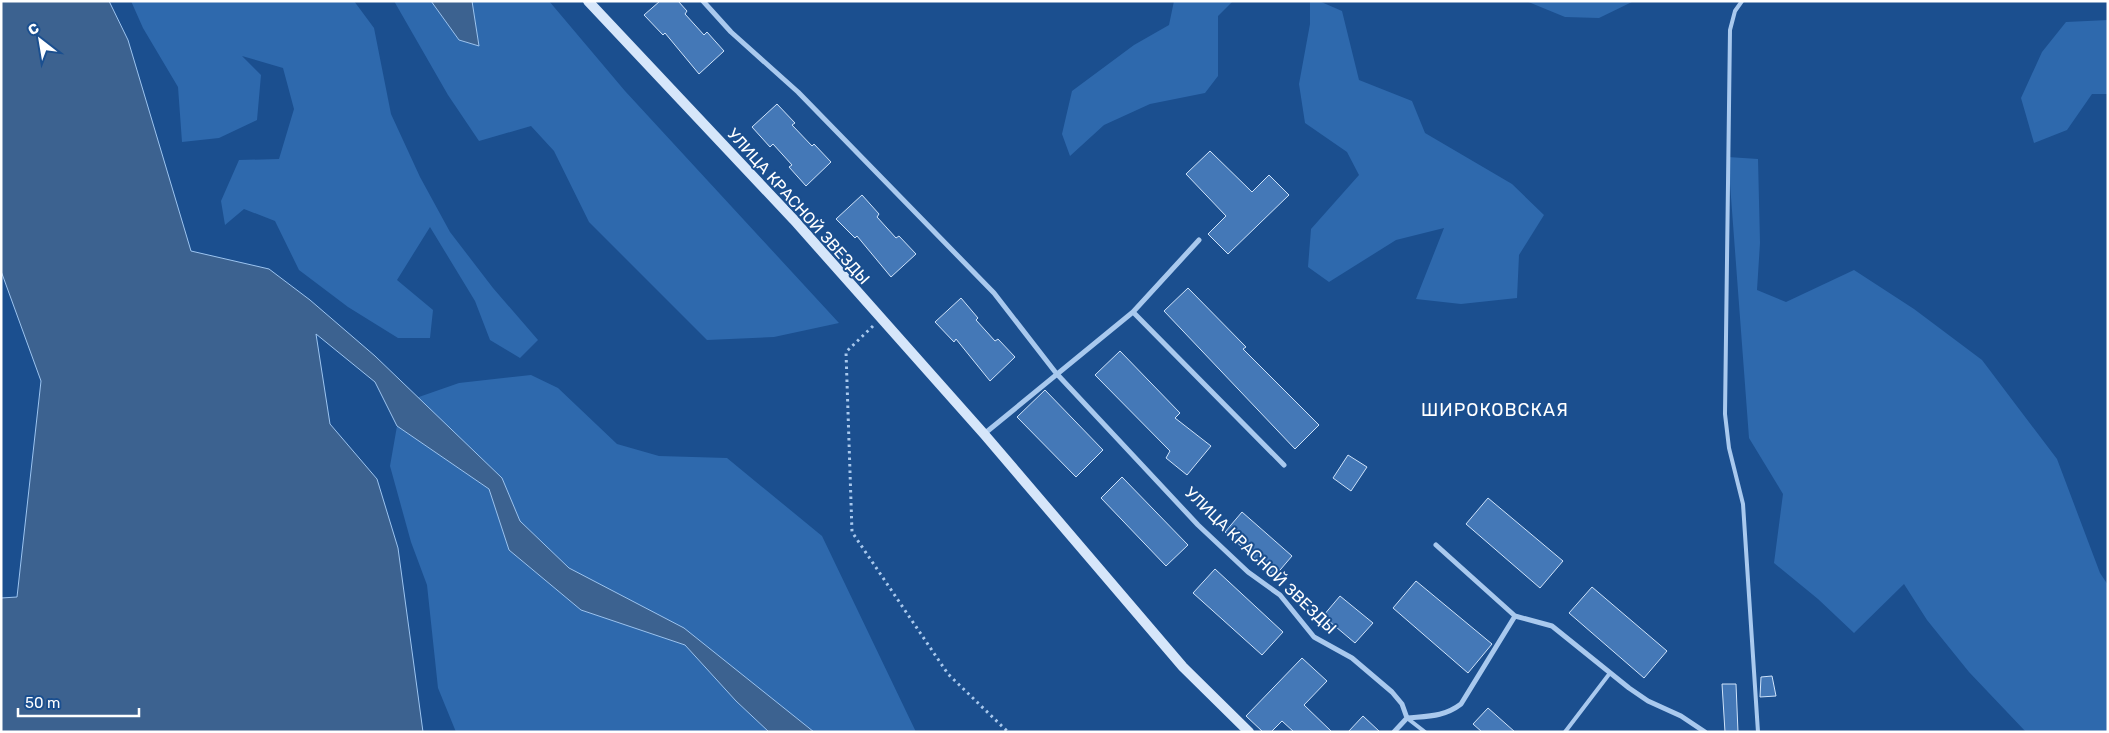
<svg xmlns="http://www.w3.org/2000/svg" width="2109" height="733" viewBox="0 0 2109 733" font-family="Rubik,sans-serif">
	<rect width="100%" height="100%" fill="#1b4f8f"/>
	<path fill="#2e69ad" d="M 131,1 L 354,1 L 374,28 L 391,114 L 420,177 L 450,232 L 493,288 L 538,340 L 520,358 L 490,340 L 475,301 L 430,227 L 397,280 L 433,310 L 430,338 L 398,338 L 348,307 L 299,270 L 275,221 L 244,209 L 225,225 L 221,201 L 239,160 L 279,159 L 294,109 L 283,68 L 242,56 L 261,75 L 257,120 L 219,138 L 182,142 L 178,87 L 143,28 Z
		M 394,1 L 431,1 L 459,40 L 479,46 L 472,1 L 549,1 L 625,91 L 839,323 L 774,337 L 707,340 L 589,222 L 554,151 L 531,126 L 479,141 L 448,95 Z
		M 1174,1 L 1233,1 L 1218,16 L 1218,76 L 1205,93 L 1150,104 L 1104,125 L 1070,156 L 1062,134 L 1072,91 L 1134,45 L 1169,25 Z
		M 1310,1 L 1319,1 L 1342,11 L 1359,80 L 1412,101 L 1425,133 L 1512,184 L 1544,215 L 1519,255 L 1517,298 L 1461,304 L 1416,299 L 1444,228 L 1396,240 L 1329,282 L 1308,267 L 1311,229 L 1359,175 L 1347,152 L 1305,123 L 1299,84 L 1310,24 Z
		M 1526,1 L 1634,1 L 1599,18 L 1565,17 Z
		M 2108,20 L 2108,94 L 2092,94 L 2067,130 L 2034,143 L 2021,98 L 2042,52 L 2066,22 Z
		M 1728,157 L 1758,159 L 1760,243 L 1757,290 L 1786,302 L 1854,270 L 1914,309 L 1982,360 L 2057,459 L 2100,573 L 2108,585 L 2108,732 L 2026,732 L 1969,672 L 1927,620 L 1904,584 L 1854,633 L 1818,599 L 1774,563 L 1783,494 L 1749,438 Z
		M 531,375 L 558,388 L 617,444 L 659,456 L 727,458 L 822,536 L 916,732 L 814,732 L 684,628 L 569,569 L 520,521 L 502,478 L 416,398 L 459,383 Z
		M 397,426 L 489,489 L 509,550 L 581,610 L 685,645 L 736,701 L 769,732 L 456,732 L 438,688 L 427,585 L 411,542 L 390,466 Z"/>
	<path fill="#3c6290" stroke="#9cc4f0" d="M 1,1 L 109,1 L 128,40 L 191,251 L 269,269 L 310,300 L 375,356 L 502,478 L 520,521 L 569,568 L 684,628 L 814,732 L 769,732 L 736,701 L 685,645 L 581,610 L 509,550 L 489,489 L 397,426 L 375,382 L 316,334 L 330,424 L 377,479 L 398,548 L 423,732 L 1,732 L 1,598 L 17,597 L 41,381 L 1,271 Z
		M 431,1 L 472,1 L 479,46 L 459,40 Z"/>
	<path fill="#4478b7" stroke="#cfe3fa" d="M 660,1 L 678,1 L 687,11 L 685,14 L 704,35 L 707,32 L 724,51 L 699,74 L 665,33 L 663,35 L 644,15 Z
		M 777,104 L 795,123 L 792,125 L 812,146 L 814,144 L 831,162 L 806,186 L 789,167 L 792,165 L 773,144 L 770,147 L 752,127 Z
		M 1210,151 L 1252,192 L 1269,175 L 1289,195 L 1228,254 L 1208,234 L 1226,216 L 1186,174 Z
		M 862,195 L 879,214 L 877,217 L 896,238 L 899,236 L 916,254 L 891,277 L 857,236 L 855,238 L 836,219 Z
		M 1188,288 L 1246,347 L 1243,349 L 1319,425 L 1295,449 L 1164,311 Z
		M 961,298 L 978,318 L 976,320 L 995,341 L 998,339 L 1015,357 L 990,381 L 956,339 L 954,342 L 935,322 Z
		M 1120,351 L 1180,413 L 1175,418 L 1211,446 L 1187,475 L 1166,458 L 1170,451 L 1095,375 Z
		M 1045,390 L 1103,450 L 1076,477 L 1017,417 Z
		M 1348,455 L 1367,467 L 1351,491 L 1333,478 Z
		M 1122,477 L 1188,545 L 1166,566 L 1101,498 Z
		M 1488,498 L 1563,561 L 1540,588 L 1466,524 Z
		M 1242,512 L 1292,556 L 1275,576 L 1225,532 Z
		M 1215,569 L 1283,632 L 1262,655 L 1193,593 Z
		M 1416,581 L 1492,644 L 1468,673 L 1393,608 Z
		M 1592,587 L 1667,651 L 1644,678 L 1569,613 Z
		M 1340,596 L 1373,623 L 1355,643 L 1323,616 Z
		M 1302,658 L 1327,681 L 1304,705 L 1332,732 L 1294,732 L 1282,721 L 1271,732 L 1263,732 L 1246,716 Z
		M 1772,676 L 1776,696 L 1760,697 L 1761,677 Z
		M 1722,684 L 1736,684 L 1738,732 L 1725,732 Z
		M 1488,708 L 1515,732 L 1482,732 L 1473,724 Z
		M 1363,716 L 1380,732 L 1348,732 Z"/>
	<g fill="none" stroke-linecap="round" stroke-linejoin="round">
		<path stroke="#a9c9ee" stroke-width="3" stroke-dasharray="2.5 4" stroke-linecap="butt" d="M 873,326 L 846,352 L 852,532 L 948,674 L 1008,732"/>
		<path stroke="#a9c9ee" stroke-width="4" d="M 1742,1 L 1735,11 L 1730,30 L 1725,414 L 1729,448 L 1743,504 L 1758,732
			M 1407,718 L 1425,732
			M 1565,732 L 1610,673"/>
		<path stroke="#a9c9ee" stroke-width="5" d="M 703,1 L 731,32 L 798,92 L 994,293 L 1056,373 L 1198,525 L 1248,572 L 1280,595 L 1314,637 L 1352,658 L 1392,692 L 1402,704 L 1407,718
			M 1133,312 L 1284,465
			M 984,434 L 1133,312 L 1199,240
			M 1436,545 L 1515,616 L 1552,626 L 1629,688 L 1648,701 L 1681,716 L 1705,732
			M 1394,732 L 1407,718 C 1428,716 1444,717 1461,704 L 1515,616"/>
		<path stroke="#d6e6fa" stroke-width="10" d="M 588,1 L 794,220 L 984,434 L 1183,667 L 1249,732"/>
	</g>
	<g text-anchor="middle" stroke-width="4" stroke-linejoin="round" paint-order="stroke">
		<g font-size="16" fill="#fff" stroke="#1b4f8f">
			<text transform="translate(799 206) rotate(48)" y="6">УЛИЦА КРАСНОЙ ЗВЕЗДЫ</text>
			<text transform="translate(1261 560) rotate(44)" y="6">УЛИЦА КРАСНОЙ ЗВЕЗДЫ</text>
		</g>
		<g font-size="18" letter-spacing="1" fill="#fff" stroke="#1b4f8f">
			<text x="1495" y="416">ШИРОКОВСКАЯ</text>
		</g>
	</g>
	<rect width="2109" height="733" fill="none" stroke="#ffffff" stroke-width="5"/>
	<g transform="translate(40 40) rotate(329)" stroke="#1b4f8f" stroke-width="4" paint-order="stroke">
	<path d="M0-4L9 19L0 12L-9 19Z" fill="#ffffff"/>
	<text y="-8" font-size="14" font-weight="bold" text-anchor="middle" fill="#ffffff">С</text>
	</g>
	<path d="M18 708v8h121v-8" fill="none" stroke="#ffffff" stroke-width="2.5"/>
	<text x="25" y="708" font-size="15" fill="#ffffff" stroke="#1b4f8f" stroke-width="4" paint-order="stroke">50 m</text>
</svg>
